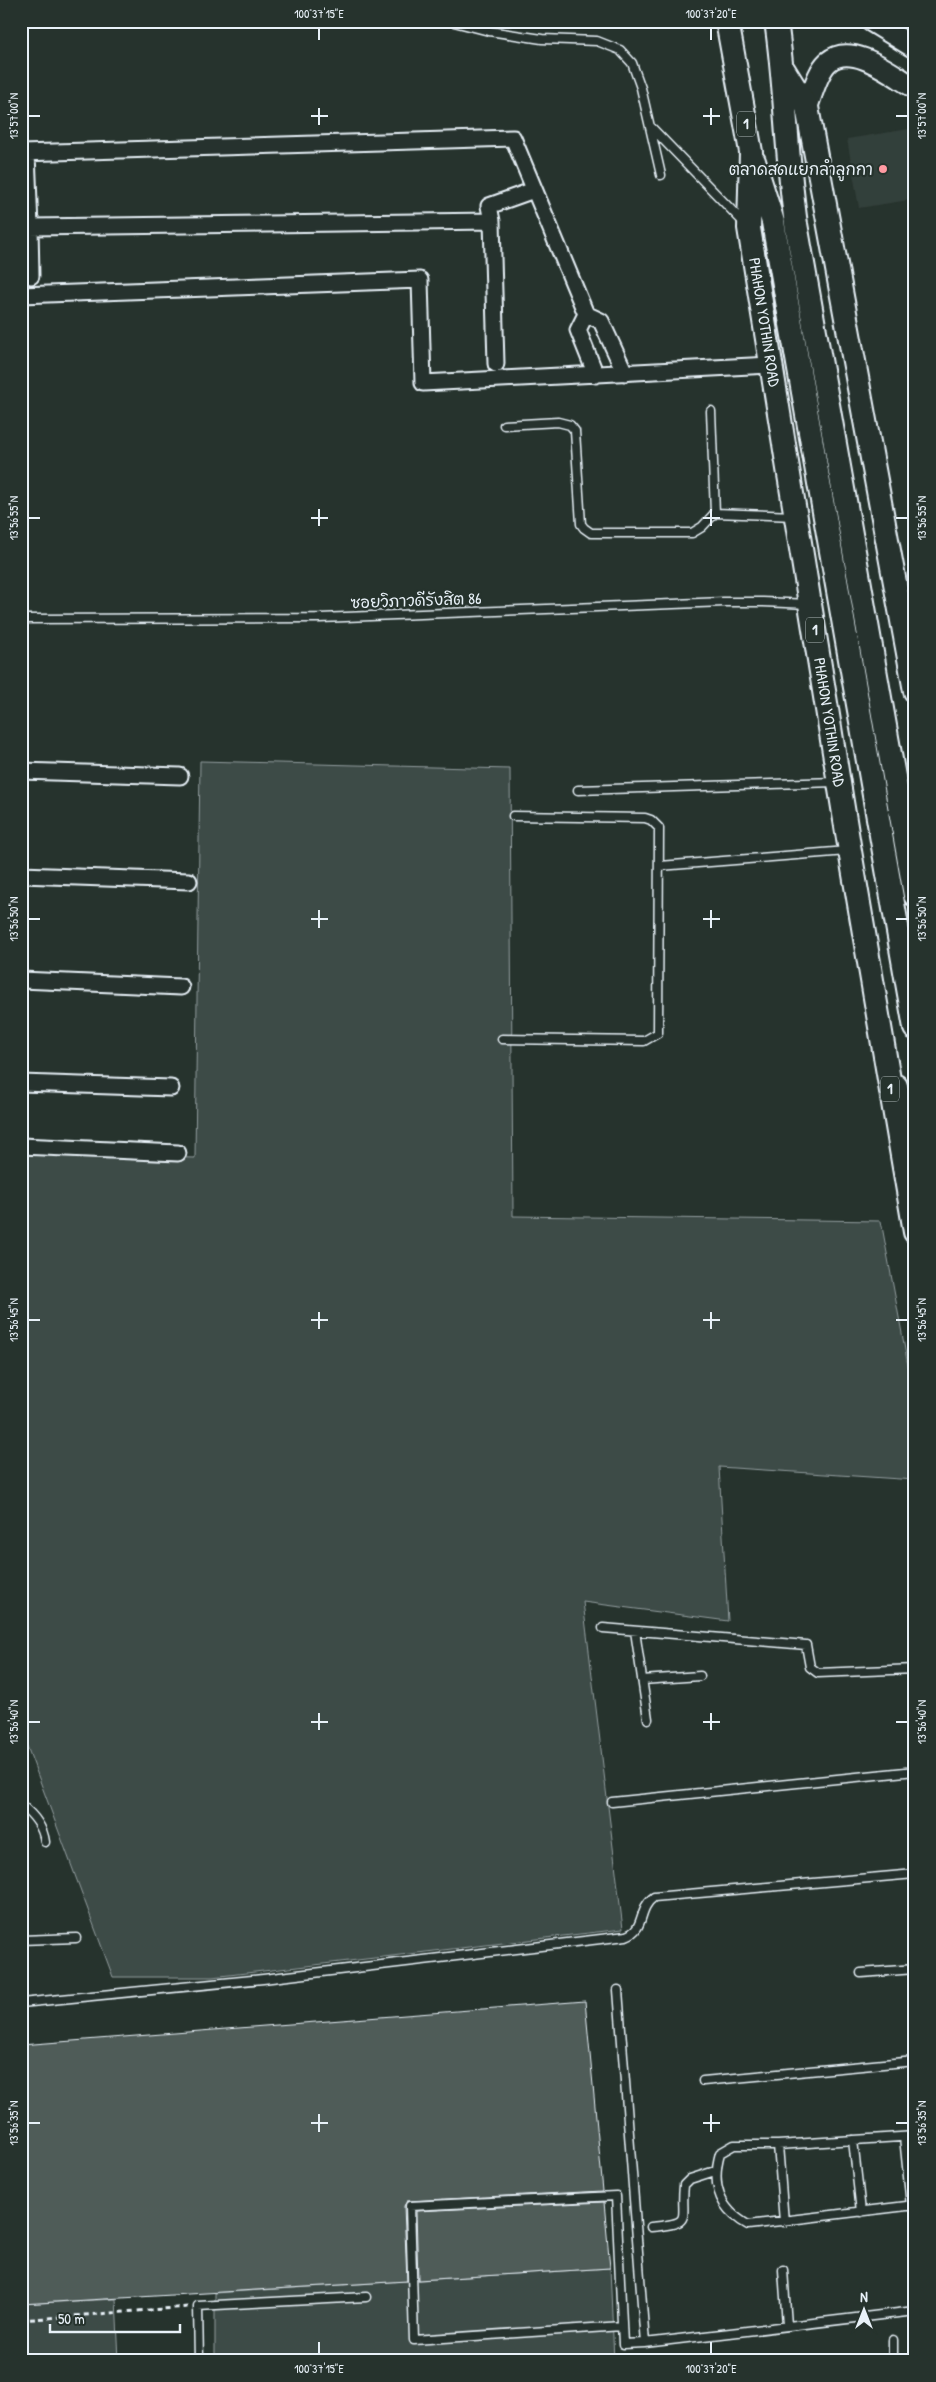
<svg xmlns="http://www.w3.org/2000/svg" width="936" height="2382" viewBox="0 0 936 2382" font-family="'Patrick Hand','Playpen Sans Thai',sans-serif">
	<rect width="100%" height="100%" fill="#26332d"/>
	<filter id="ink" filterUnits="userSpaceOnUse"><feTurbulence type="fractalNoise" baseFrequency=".02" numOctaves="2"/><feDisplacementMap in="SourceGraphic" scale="10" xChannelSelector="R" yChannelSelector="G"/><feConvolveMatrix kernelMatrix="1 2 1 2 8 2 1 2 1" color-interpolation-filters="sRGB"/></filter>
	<g filter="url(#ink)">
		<path fill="#333f3a" d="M 915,128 L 915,199 L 859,208 L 847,139 Z"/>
		<path fill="#3e4b47" stroke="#939ea0" d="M 200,761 L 510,769 L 513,1216 L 881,1221 L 915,1403 L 915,1480 L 719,1467 L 728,1621 L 583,1602 L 623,1929 L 212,1977 L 113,1977 L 21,1730 L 21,1155 L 195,1158 Z
			M 610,2268 L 614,2361 L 215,2361 L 215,2293 Z
			M 116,2299 L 119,2361 L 21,2361 L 21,2304 Z"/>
		<path fill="#505c59" stroke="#e8f1f8" d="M 585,2001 L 603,2191 L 407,2201 L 404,2206 L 407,2281 L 21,2304 L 21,2045 Z
			M 604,2202 L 610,2268 L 418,2280 L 416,2211 Z"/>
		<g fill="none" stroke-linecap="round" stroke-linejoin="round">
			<defs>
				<path id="service" d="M 450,21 L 489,31 L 542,39 L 597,41 L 620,50 L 632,63 L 641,88 L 661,175
					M 652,128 L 745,224
					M 711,411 L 715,513
					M 504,425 L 558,422 L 570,425 L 575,431 L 581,524 L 584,528 L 591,533 L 692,533 L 702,527 L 715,513 L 794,516
					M 21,619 L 320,618 L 724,602 L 763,602 L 809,604
					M 578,790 L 836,782
					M 660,866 L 847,851
					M 502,1039 L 644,1041 L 658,1033 L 659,828 L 651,820 L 645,818 L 513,816
					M 603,1628 L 806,1645 L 810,1667 L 818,1673 L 915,1669
					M 635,1631 L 648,1719
					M 642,1680 L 700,1676
					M 612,1802 L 915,1771
					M 21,1805 C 34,1815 43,1826 45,1842
					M 21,1940 L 76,1938
					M 861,1973 L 915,1969
					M 618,1990 L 645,2343
					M 21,2003 L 263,1979 L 626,1936 C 646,1929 637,1909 654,1897 L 915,1874
					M 703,2081 L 915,2061
					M 915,2136 L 778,2145 L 734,2145 L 720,2153 C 711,2185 719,2209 748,2225 L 915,2205
					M 904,2137 L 911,2206
					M 853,2140 L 861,2212
					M 778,2145 L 784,2222
					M 651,2227 C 695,2223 680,2220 684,2185 L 690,2179 L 715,2171
					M 783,2270 L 787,2325
					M 622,2326 L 414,2340 L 410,2206 L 616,2196 L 623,2344 L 645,2343 L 915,2311
					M 893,2340 L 893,2361
					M 199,2361 L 198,2306 L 366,2297"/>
				<path id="minor" d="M 21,153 L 513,138 L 586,314 L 601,321 L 625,373
					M 27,153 L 30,227 L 492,221 L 489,206 L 534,190
					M 492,221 L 496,364
					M 30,227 L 31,276
					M 21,295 L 420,280 L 423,383 L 772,365
					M 586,314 L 578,330 L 596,375
					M 21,771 L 180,776
					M 21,875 L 189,881
					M 21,980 L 181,987
					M 21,1083 L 171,1088
					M 21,1146 L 178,1153"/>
				<path id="secondary" d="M 871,21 L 915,48
					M 807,107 C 813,93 817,72 828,62 C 852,41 893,75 915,88"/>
				<path id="primary" d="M 727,21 L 751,152 L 749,228 L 850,851 L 915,1232
					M 776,21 C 786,88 786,156 796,224 L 915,895
					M 784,70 L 807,107 L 915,691
					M 754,161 L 773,222 L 915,1028
					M 896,1086 L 901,1103 L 915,1116"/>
			</defs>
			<use href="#service" stroke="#e8f1f8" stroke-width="11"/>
			<use href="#minor" stroke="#e8f1f8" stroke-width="19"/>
			<use href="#secondary" stroke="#e8f1f8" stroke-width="24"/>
			<use href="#primary" stroke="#e8f1f8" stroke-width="26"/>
			<path stroke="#e8f1f8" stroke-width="3" stroke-dasharray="5 4" stroke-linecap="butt" d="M 21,2320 L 188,2307"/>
			<use href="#service" stroke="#26332d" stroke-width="8"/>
			<use href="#minor" stroke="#26332d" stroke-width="15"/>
			<use href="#secondary" stroke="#26332d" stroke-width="20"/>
			<use href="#primary" stroke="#26332d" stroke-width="22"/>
		</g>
	</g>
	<path fill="none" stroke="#e8f1f8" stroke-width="2" d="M 319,28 L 319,40M 711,28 L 711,40M 319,108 L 319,125M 711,108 L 711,125M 28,116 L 40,116M 311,116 L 328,116M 703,116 L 720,116M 896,116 L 908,116M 319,509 L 319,526M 711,509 L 711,526M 28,518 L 40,518M 311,518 L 328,518M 703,518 L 720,518M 896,518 L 908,518M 319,910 L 319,928M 711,910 L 711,928M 28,919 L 40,919M 311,919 L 328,919M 703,919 L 720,919M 896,919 L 908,919M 319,1312 L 319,1329M 711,1312 L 711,1329M 28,1320 L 40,1320M 311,1320 L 328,1320M 703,1320 L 720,1320M 896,1320 L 908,1320M 319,1713 L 319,1730M 711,1713 L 711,1730M 28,1722 L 40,1722M 311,1722 L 328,1722M 703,1722 L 720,1722M 896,1722 L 908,1722M 319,2114 L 319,2132M 711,2114 L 711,2132M 28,2123 L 40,2123M 311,2123 L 328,2123M 703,2123 L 720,2123M 896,2123 L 908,2123M 319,2342 L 319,2354M 711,2342 L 711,2354"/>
	<circle fill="#ff9aa2" stroke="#26332d" stroke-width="2" cx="883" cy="169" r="5"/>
	<g text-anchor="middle" stroke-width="4.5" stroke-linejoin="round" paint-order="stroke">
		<g fill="#26332d" stroke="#aeb8bb" stroke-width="1">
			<rect x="737" y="111.5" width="18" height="25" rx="4"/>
			<rect x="806" y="617.5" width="18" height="25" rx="4"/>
			<rect x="881" y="1076.5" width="18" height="25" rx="4"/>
		</g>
		<g font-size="15" font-weight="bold" fill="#e8f1f8">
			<text x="746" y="129">1</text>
			<text x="815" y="635">1</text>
			<text x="890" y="1094">1</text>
		</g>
		<g font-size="16" fill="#e8f1f8" stroke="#26332d" text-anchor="end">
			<text x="873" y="175">ตลาดสดแยกลำลูกกา</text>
		</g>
		<g font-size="16" fill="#e8f1f8" stroke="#26332d">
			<text transform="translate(765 322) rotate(81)" y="6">PHAHON YOTHIN ROAD</text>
			<text transform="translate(416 600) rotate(-2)" y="6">ซอยวิภาวดีรังสิต 86</text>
			<text transform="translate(830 722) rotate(81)" y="6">PHAHON YOTHIN ROAD</text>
		</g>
	</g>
	<rect width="936" height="2382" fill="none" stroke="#26332d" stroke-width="55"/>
	<g transform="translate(864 2310)" stroke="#26332d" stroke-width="4" paint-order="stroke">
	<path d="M0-4L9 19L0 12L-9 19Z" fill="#e8f1f8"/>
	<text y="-8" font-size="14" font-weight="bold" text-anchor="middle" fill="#e8f1f8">N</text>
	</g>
	<path d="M50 2324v8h130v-8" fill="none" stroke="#e8f1f8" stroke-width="2.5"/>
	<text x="58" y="2324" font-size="15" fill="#e8f1f8" stroke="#26332d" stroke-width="4" paint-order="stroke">50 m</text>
	<rect x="28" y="28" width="880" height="2326" fill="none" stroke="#e8f1f8" stroke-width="2"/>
	<g font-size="12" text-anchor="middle" fill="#e8f1f8">
		<text x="319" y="18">100°37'15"E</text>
		<text x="711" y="18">100°37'20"E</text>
		<text transform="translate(14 116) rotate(-90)" y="4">13°57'00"N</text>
		<text transform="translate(922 116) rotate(-90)" y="4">13°57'00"N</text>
		<text transform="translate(14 518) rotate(-90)" y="4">13°56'55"N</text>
		<text transform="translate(922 518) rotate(-90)" y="4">13°56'55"N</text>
		<text transform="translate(14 919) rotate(-90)" y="4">13°56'50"N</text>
		<text transform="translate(922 919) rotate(-90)" y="4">13°56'50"N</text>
		<text transform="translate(14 1320) rotate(-90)" y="4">13°56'45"N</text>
		<text transform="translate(922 1320) rotate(-90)" y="4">13°56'45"N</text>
		<text transform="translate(14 1722) rotate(-90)" y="4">13°56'40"N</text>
		<text transform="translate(922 1722) rotate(-90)" y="4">13°56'40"N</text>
		<text transform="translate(14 2123) rotate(-90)" y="4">13°56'35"N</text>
		<text transform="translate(922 2123) rotate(-90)" y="4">13°56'35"N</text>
		<text x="319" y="2373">100°37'15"E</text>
		<text x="711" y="2373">100°37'20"E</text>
	</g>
</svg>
